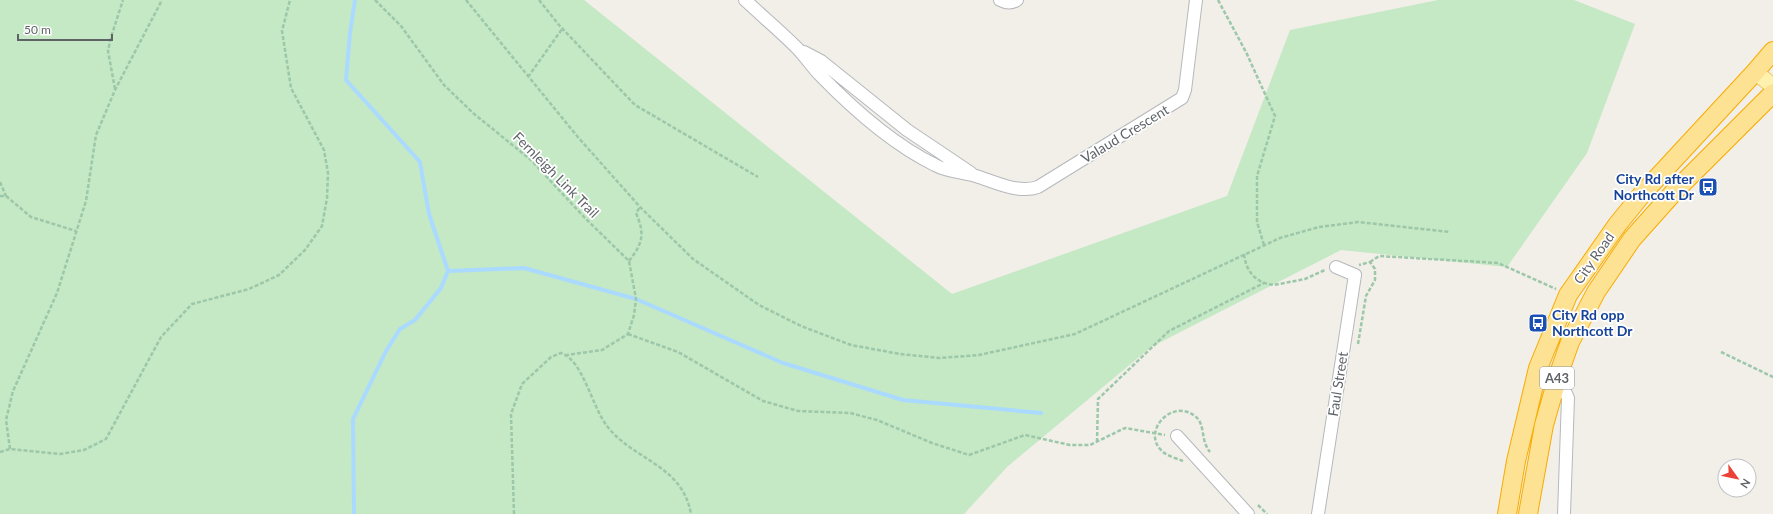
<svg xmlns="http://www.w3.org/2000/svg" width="1773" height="514" viewBox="0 0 1773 514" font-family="Lato,sans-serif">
	<rect width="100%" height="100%" fill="#f1efe8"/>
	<path fill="#c5e8c5" d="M 0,0 L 584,0 L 952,294 L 1227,196 L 1290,30 L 1438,0 L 1574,0 L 1635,24 L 1587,153 L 1507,267 L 1341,250 L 1151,347 L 1007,467 L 964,514 L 0,514 Z"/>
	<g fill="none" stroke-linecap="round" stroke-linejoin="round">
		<path stroke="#aadaff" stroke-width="4" d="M 448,271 L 524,268 L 636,299 L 783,363 L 903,400 L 1041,413
			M 354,514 L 353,419 L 386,351 L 400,329 L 415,320 L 441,288 L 448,271 L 429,214 L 420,162 L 346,80 L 350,33 L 355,0"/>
		<defs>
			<path id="minor" d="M 745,0 C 762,16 780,31 797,48 C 805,56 812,67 820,75 C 854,110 892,144 935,165 C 948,172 963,172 976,176 C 995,182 1018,194 1038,187 L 1182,98 L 1185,90 L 1196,0
				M 1000,0 C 1006,3 1011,4 1017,0
				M 804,52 L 821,61 L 907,130 L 971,173
				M 1558,376 L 1568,398 L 1564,514
				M 1177,436 L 1248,514
				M 1318,514 L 1355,275 L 1336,267"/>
			<path id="major" d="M 1755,72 L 1773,86"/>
			<path id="highway" d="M 1507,514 L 1516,461 L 1538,368 L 1568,295 L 1617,225 L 1643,193 L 1755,72 L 1773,51
				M 1528,514 L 1544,425 L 1558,376 L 1570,342 L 1596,292 L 1632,239 L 1674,192 L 1773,93"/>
		</defs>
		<use href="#minor" stroke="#b5b8bc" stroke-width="14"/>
		<use href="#major" stroke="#f2c960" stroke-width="17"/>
		<use href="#highway" stroke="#f9ab00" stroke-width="20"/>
		<path stroke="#9cc7a9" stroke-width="2.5" stroke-dasharray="4 2" stroke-linecap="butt" d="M 375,0 L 401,26 L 444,85 L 473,113 L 531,160 L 585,218 L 629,261 L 636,299 L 634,315 L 628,334 L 602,350 L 567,355
			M 466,0 L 577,136 L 640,207 L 693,259 L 759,305 L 801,326 L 851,345 L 900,354 L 940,358 L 979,355 L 1075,334 L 1280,238 L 1319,227 L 1358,222 L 1450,232
			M 539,0 L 559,25 L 635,105 L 758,177
			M 1218,0 L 1246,52 L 1275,116 L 1257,176 L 1257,222 L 1264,245
			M 528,77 L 562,29
			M 115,89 L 108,51 L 111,37 L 123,0
			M 0,182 L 6,196
			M 0,196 L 6,196
			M 6,196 L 31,217 L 76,231
			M 1244,254 C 1246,272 1256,283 1274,285 L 1305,279 L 1325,270
			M 629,261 C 643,243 645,234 636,213 L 640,207
			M 1370,262 L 1379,256 L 1498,263 L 1556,289
			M 628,334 L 678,352 L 763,401 L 798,411 L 850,413 L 877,420 L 932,443 L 969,455 L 1025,435 L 1070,445 L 1090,445 L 1125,428 L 1165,435
			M 1358,344 L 1366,296 L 1375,280 L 1375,269 L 1370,262 L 1359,265
			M 1721,352 L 1773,377
			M 1097,442 L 1098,399 L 1169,331 L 1264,283
			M 10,449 L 6,420 L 13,391 L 57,293 L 86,201 L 96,135 L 115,90 L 162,0
			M 0,452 L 10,449 L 60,454 L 84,450 L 106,439 L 161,337 L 192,304 L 249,289 L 279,275 L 305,250 L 322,226 L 327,198 L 328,173 L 324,150 L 291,88 L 282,31 L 290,0
			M 1183,461 C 1176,458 1166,456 1161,450 C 1142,431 1172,398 1195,416 C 1206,425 1200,440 1210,452
			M 1258,505 L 1267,514
			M 514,514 L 511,414 L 522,384 L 551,357 L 561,353 C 583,360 592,407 607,426 C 634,461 682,464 691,514"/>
		<use href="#minor" stroke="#fff" stroke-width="12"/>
		<use href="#major" stroke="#fff2af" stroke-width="15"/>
		<use href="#highway" stroke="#fde293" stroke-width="18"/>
	</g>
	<defs>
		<symbol id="bus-square" viewBox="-11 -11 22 22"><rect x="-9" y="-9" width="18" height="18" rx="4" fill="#1a4fb4" stroke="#fff"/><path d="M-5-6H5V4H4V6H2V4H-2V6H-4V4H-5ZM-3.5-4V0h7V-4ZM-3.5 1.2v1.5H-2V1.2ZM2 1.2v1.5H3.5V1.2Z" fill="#fff"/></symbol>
	</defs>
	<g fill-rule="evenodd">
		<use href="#bus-square" x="1697" y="176" width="22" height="22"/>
		<use href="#bus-square" x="1527" y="312" width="22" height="22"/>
	</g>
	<g text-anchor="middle" stroke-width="3.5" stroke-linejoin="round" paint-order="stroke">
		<rect fill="#fff" stroke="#8f9295" stroke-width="1" x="1540" y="367" width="34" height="22" rx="3"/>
		<g font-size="13" font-weight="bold" fill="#5f6368">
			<text x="1557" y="383">A43</text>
		</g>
		<g font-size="14" fill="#5f6368" stroke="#fff">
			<text transform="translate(1125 134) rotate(-31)" y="5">Valaud Crescent</text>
			<text transform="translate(556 175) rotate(45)" y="5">Fernleigh Link Trail</text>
			<text transform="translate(1594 258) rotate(-55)" y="5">City Road</text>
			<text transform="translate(1338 384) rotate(-81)" y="5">Faul Street</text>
		</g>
		<g font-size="14" font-weight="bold" fill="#164399" stroke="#fff" text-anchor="end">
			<text x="1694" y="184">City Rd after<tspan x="1694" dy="16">Northcott Dr</tspan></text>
			<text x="1552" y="320" text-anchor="start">City Rd opp<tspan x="1552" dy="16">Northcott Dr</tspan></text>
		</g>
	</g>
	<g transform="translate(1737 478) rotate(123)"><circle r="19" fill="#ffffff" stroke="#bfc1c3"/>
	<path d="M0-3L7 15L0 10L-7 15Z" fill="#ea4335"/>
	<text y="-6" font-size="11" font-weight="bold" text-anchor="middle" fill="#5f6368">N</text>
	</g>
	<path d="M18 34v6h94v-6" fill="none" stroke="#5f6368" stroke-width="2"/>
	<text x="24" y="34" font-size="12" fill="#5f6368" stroke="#ffffff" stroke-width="3" paint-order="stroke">50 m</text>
</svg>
